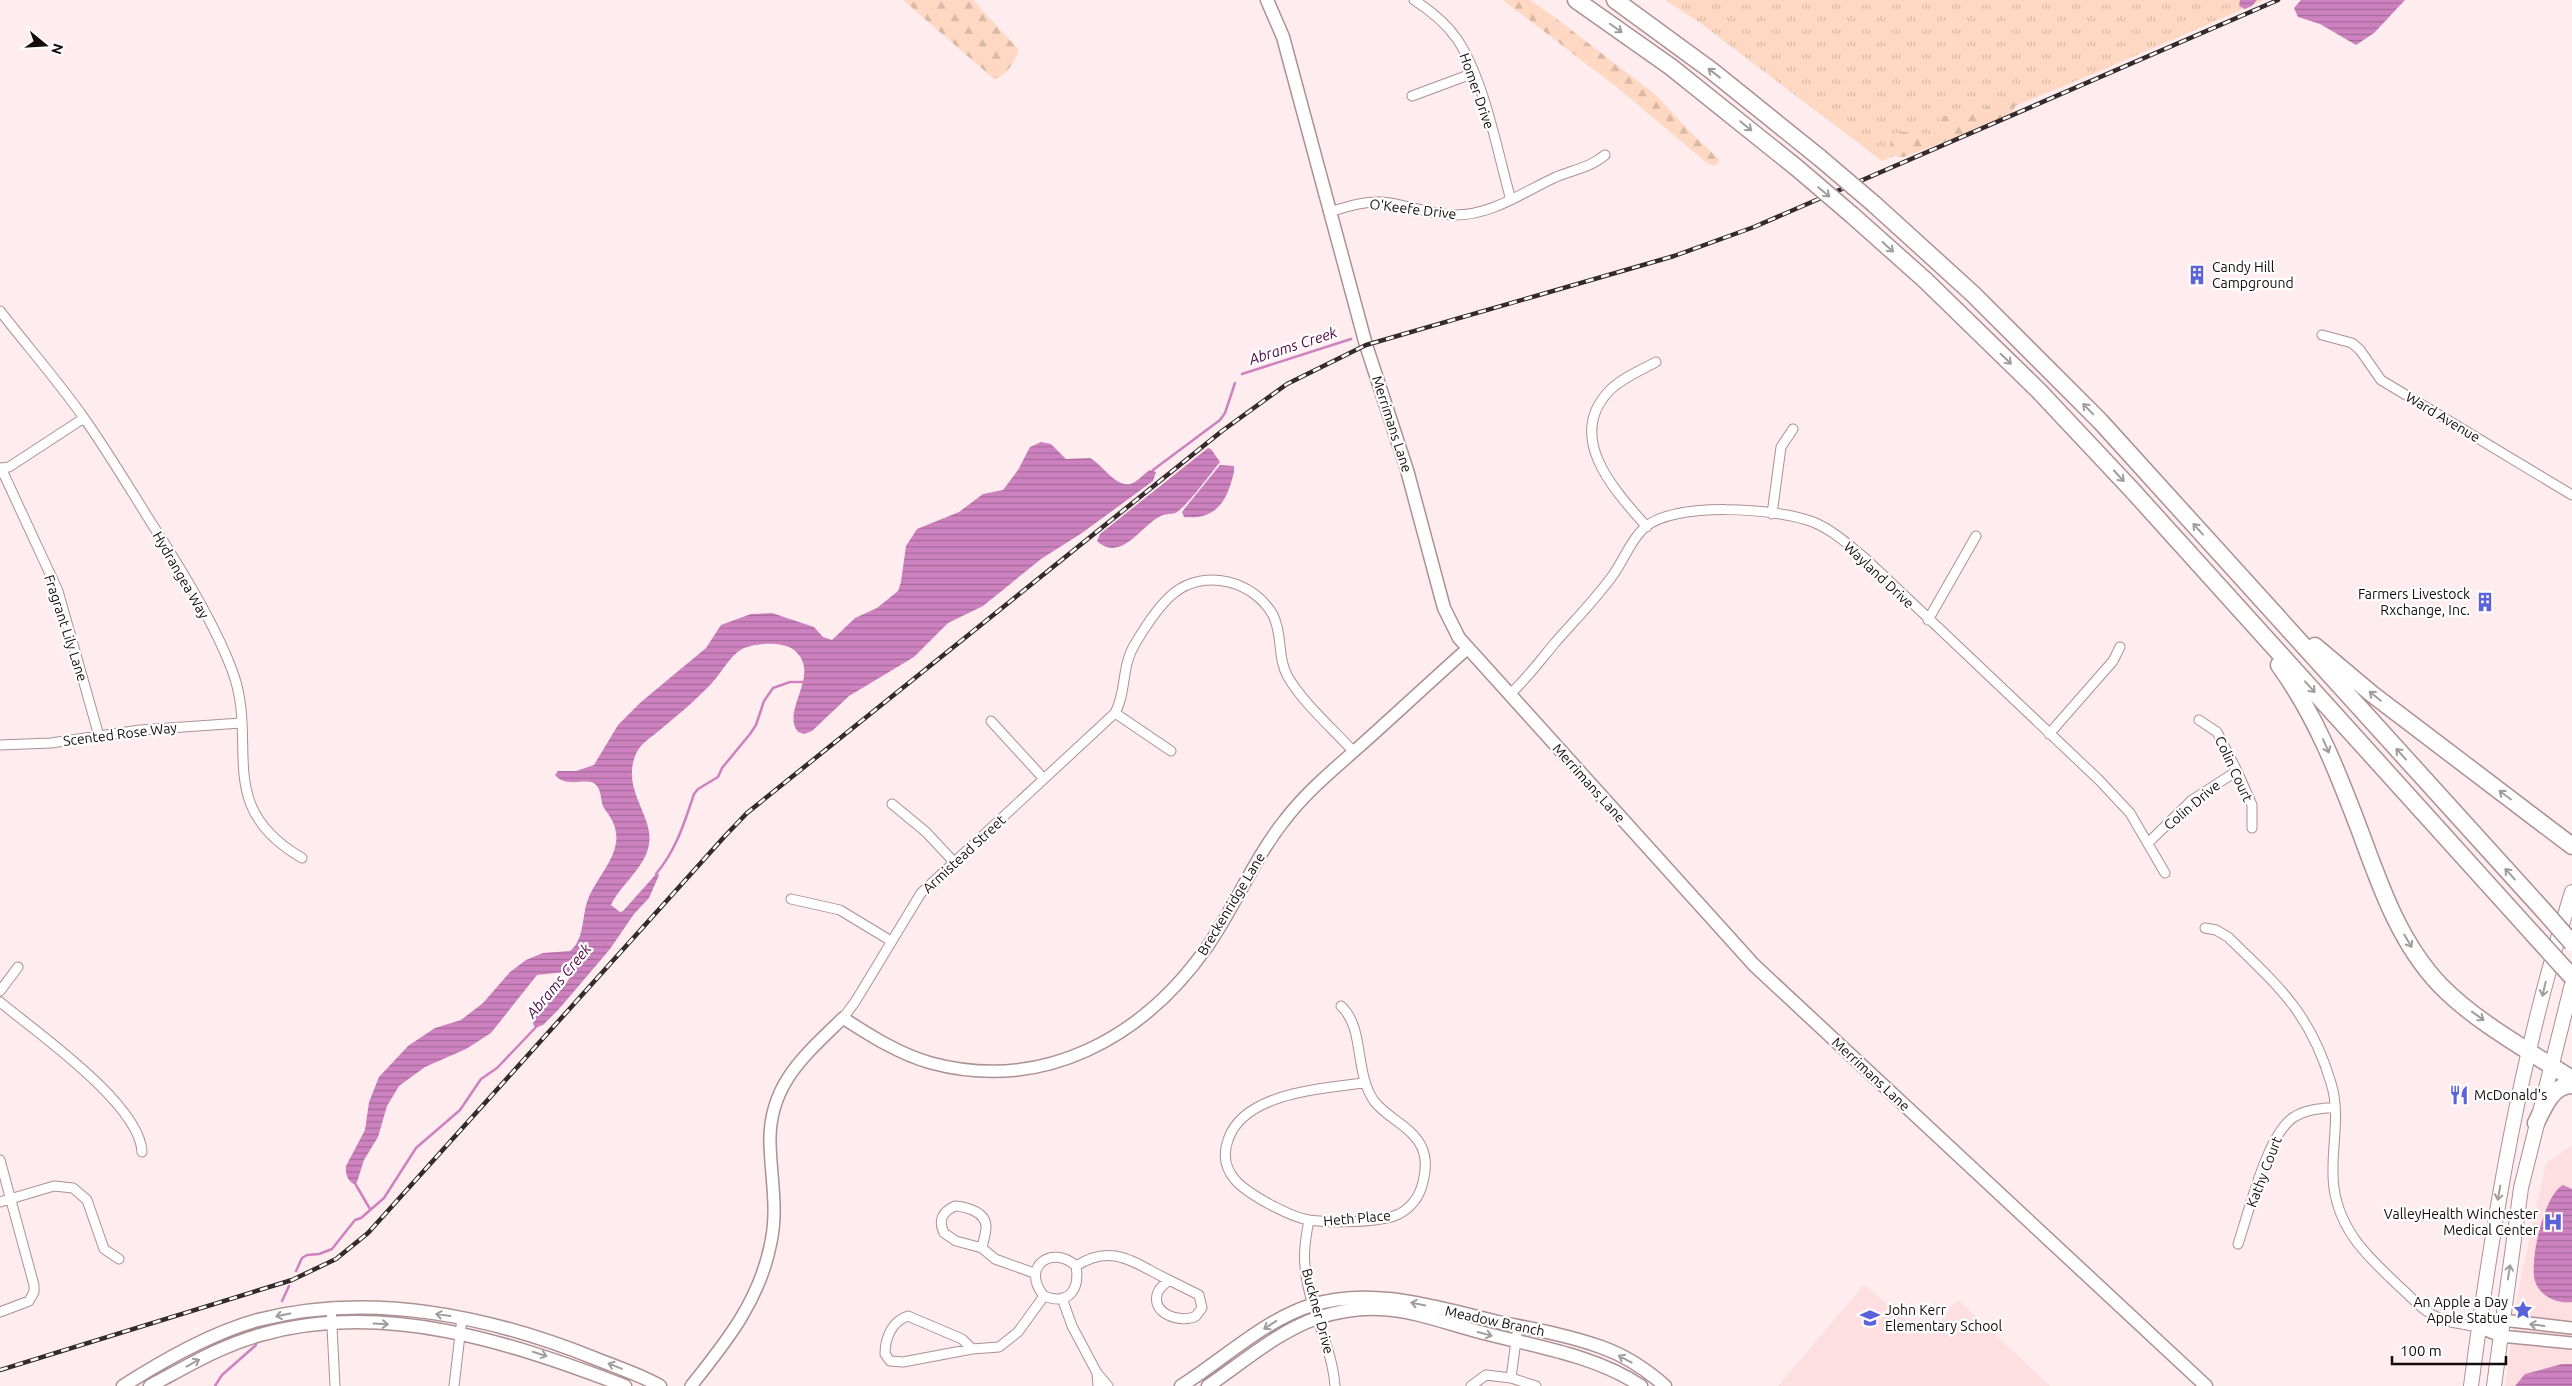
<svg xmlns="http://www.w3.org/2000/svg" width="2572" height="1386" viewBox="0 0 2572 1386" font-family="Ubuntu,sans-serif">
	<defs>
		<pattern id="grass-tufts" width="24" height="20" patternUnits="userSpaceOnUse" patternTransform="scale(1.25)"><rect width="24" height="20" fill="#fed8c2"/><path d="M3 7l-1-3M5 7V3M7 7l1-3M15 17l-1-3M17 17v-4M19 17l1-3" fill="none" stroke="#d9b8a6"/></pattern>
		<pattern id="forest-firs" width="22" height="20" patternUnits="userSpaceOnUse" patternTransform="scale(1.25)"><rect width="22" height="20" fill="#fed8c2"/><path d="M5 1l3.5 6h-7zM16 11l3.5 6h-7z" fill="#d9b8a6"/></pattern>
		<pattern id="water-rules" width="6" height="5" patternUnits="userSpaceOnUse" patternTransform="scale(1.25)"><rect width="6" height="5" fill="#cd82bf"/><path d="M0 2.5h6" fill="none" stroke="#a5699a"/></pattern>
	</defs>
	<rect width="100%" height="100%" fill="#ffecee"/>
	<path fill="#fedfe1" d="M 2572,1145 L 2572,1386 L 2505,1386 L 2520,1281 L 2546,1163 Z
		M 1864,1285 L 1926,1336 L 1958,1300 L 2050,1386 L 1778,1386 Z"/>
	<path fill="url(#grass-tufts)" d="M 1665,0 L 2264,0 L 2100,71 L 1882,161 L 1699,22 Z"/>
	<path fill="url(#forest-firs)" d="M 903,0 L 973,0 L 1018,49 C 1018,59 1004,78 994,79 Z
		M 1503,0 L 1530,0 L 1553,16 L 1657,96 L 1688,130 L 1719,159 L 1719,163 L 1714,166 L 1707,163 L 1619,89 Z
		M 2010,100 L 2016,104 L 2013,112 L 1960,136 L 1904,157 L 1898,157 L 1890,152 L 1891,138 L 1896,133 C 1913,127 1929,144 1941,127 L 1939,122 L 1941,116 L 1960,117 L 1995,104 Z"/>
	<path fill="url(#water-rules)" d="M 2240,0 L 2257,0 L 2252,6 L 2245,9 L 2239,6 Z
		M 2301,0 L 2405,0 L 2374,33 L 2356,45 L 2320,24 L 2298,17 L 2294,8 Z
		M 1041,442 L 1051,444 L 1066,459 L 1090,458 C 1102,464 1115,487 1130,484 C 1138,482 1144,473 1150,470 L 1156,472 L 1153,481 L 1082,533 L 1041,559 L 983,606 L 948,623 L 914,657 L 849,696 L 812,731 L 804,734 L 798,732 C 780,710 823,674 794,650 C 782,641 754,643 742,649 C 730,656 721,673 712,683 C 697,699 677,716 661,729 C 651,738 640,743 635,756 C 622,791 654,816 649,844 C 646,867 621,884 611,905 L 620,912 L 623,911 L 657,873 L 659,875 L 649,898 L 634,914 L 610,949 L 559,1009 L 543,1025 L 535,1028 L 533,1023 C 541,1001 562,993 570,977 L 564,972 L 537,975 L 491,1033 L 466,1049 L 425,1067 L 399,1086 L 387,1106 L 378,1137 L 364,1160 L 356,1185 C 348,1182 345,1174 346,1166 L 365,1130 L 369,1102 L 379,1077 L 408,1046 L 435,1028 L 461,1020 L 483,1003 L 510,972 L 526,960 L 543,953 L 570,951 C 584,940 582,918 587,902 C 595,878 623,854 615,828 C 613,820 608,814 604,808 C 600,801 602,792 597,786 C 589,775 568,790 555,775 L 558,771 L 576,771 L 594,765 L 618,725 L 641,702 L 706,648 L 721,625 L 751,614 L 772,613 L 814,627 L 823,637 L 832,640 L 855,618 L 877,608 L 898,591 L 901,582 L 906,546 L 917,529 L 959,512 L 983,494 L 1003,490 L 1018,470 L 1030,447 Z
		M 1208,448 L 1211,449 L 1220,462 C 1211,473 1187,506 1177,512 C 1173,515 1164,513 1159,517 C 1141,526 1121,563 1097,541 L 1100,534 Z
		M 1220,465 L 1234,466 L 1234,472 C 1227,501 1217,520 1184,517 L 1182,512 L 1185,508 Z
		M 2563,1185 L 2572,1189 L 2572,1302 C 2558,1304 2540,1297 2535,1281 C 2529,1261 2544,1195 2563,1185 Z
		M 2562,1364 L 2572,1364 L 2572,1386 L 2515,1386 L 2525,1374 Z"/>
	<g fill="none" stroke-linecap="round" stroke-linejoin="round">
		<path stroke="#cd82bf" stroke-width="2.5" d="M 1242,374 L 1351,339
			M 1153,470 L 1220,420 L 1225,413 L 1235,383
			M 656,874 C 676,850 684,824 694,794 L 698,789 L 718,777 L 722,768 L 750,734 L 756,725 L 764,701 L 773,688 L 790,682 L 803,682
			M 356,1185 L 370,1209
			M 296,1271 L 302,1258 L 307,1255 L 319,1254 L 332,1249 L 355,1220 L 361,1218 L 384,1198 L 416,1148 L 460,1110 L 481,1079 L 497,1068 L 537,1026
			M 282,1301 L 289,1286
			M 215,1386 L 222,1375 L 256,1345"/>
		<defs>
			<path id="minor" d="M 1414,0 C 1431,11 1446,23 1457,39 C 1485,81 1497,151 1511,200
				M 1412,96 L 1474,73
				M 1329,212 C 1346,207 1363,201 1382,202 C 1406,204 1427,214 1453,215 C 1491,216 1523,192 1556,177 C 1573,170 1591,167 1605,155
				M 0,311 C 28,347 58,381 84,418 C 108,452 130,489 152,524 C 180,567 214,622 232,670 C 260,743 212,806 302,858
				M 2322,335 L 2352,343 L 2360,350 L 2381,380 L 2572,495
				M 0,468 L 9,467 L 84,418
				M 1,468 L 58,591 L 99,736
				M 1772,514 L 1781,447 L 1793,429
				M 1647,527 C 1615,491 1564,437 1610,390 C 1622,378 1641,370 1656,362
				M 1928,620 L 1976,536
				M 1509,695 C 1526,680 1539,662 1554,644 C 1574,621 1595,600 1613,575 C 1624,560 1630,541 1644,528 C 1674,501 1777,508 1813,522 C 1833,530 1850,546 1866,559 L 2099,780 L 2130,813 L 2165,873
				M 1115,713 L 1171,751
				M 2199,720 L 2217,732 L 2237,771 L 2252,805 L 2252,828
				M 991,721 L 1044,779
				M 2049,734 L 2113,661 L 2120,647
				M 0,745 L 51,743 L 140,730 L 241,723
				M 892,804 L 926,832 L 954,862
				M 2149,842 L 2192,800 L 2237,771
				M 791,899 L 840,910 L 891,941
				M 2205,928 L 2216,930 L 2228,937 C 2278,986 2310,1012 2331,1083 C 2342,1118 2329,1153 2334,1188 C 2340,1232 2370,1259 2400,1287 C 2410,1296 2420,1308 2431,1314 C 2446,1323 2462,1324 2479,1327
				M 0,991 L 18,967
				M 0,1002 C 36,1032 140,1104 142,1152
				M 1341,1006 C 1365,1028 1354,1072 1374,1101 C 1388,1119 1413,1127 1422,1148 C 1427,1159 1426,1170 1423,1182 C 1420,1195 1412,1207 1399,1214 C 1381,1223 1329,1223 1309,1220 C 1295,1218 1283,1211 1271,1205 C 1245,1191 1216,1174 1228,1140 C 1243,1093 1323,1088 1364,1083
				M 843,1018 L 855,1002 L 921,893 L 1115,713 C 1127,691 1121,666 1135,644 C 1145,627 1158,606 1174,593 C 1205,568 1254,581 1273,615 C 1283,635 1277,658 1288,677 C 1303,703 1333,729 1354,752
				M 0,1160 L 34,1285 L 34,1292 L 29,1301 L 0,1312
				M 0,1202 L 54,1186 L 73,1188 L 87,1200 L 104,1249 L 119,1259
				M 955,1206 C 967,1207 986,1212 986,1227 C 986,1234 983,1241 982,1248 L 956,1241 L 944,1233 C 938,1220 942,1212 955,1206 Z
				M 1309,1220 C 1306,1235 1303,1251 1305,1266 C 1308,1308 1332,1344 1335,1386
				M 2238,1244 C 2249,1212 2267,1134 2294,1117 C 2306,1109 2321,1109 2335,1107
				M 982,1248 L 995,1259 L 1034,1273
				M 1076,1266 C 1113,1242 1135,1264 1169,1280
				M 1169,1280 L 1199,1295 L 1202,1308 L 1196,1316 C 1182,1324 1149,1314 1158,1292 C 1160,1287 1166,1283 1169,1280 Z
				M 1044,1296 C 1020,1267 1052,1244 1076,1266
				M 1044,1296 C 1069,1306 1080,1289 1076,1266
				M 1062,1298 L 1072,1326 L 1097,1373 L 1098,1386
				M 331,1308 L 335,1386
				M 1518,1326 L 1511,1378 L 1536,1386
				M 972,1349 L 962,1339 L 908,1316 C 892,1321 885,1338 885,1354 L 890,1361 L 903,1362 L 972,1349 L 999,1347 L 1018,1332 L 1044,1296
				M 1097,1373 L 1108,1386
				M 454,1386 L 462,1318
				M 1471,1386 L 1486,1375 L 1511,1378"/>
			<path id="tertiary" d="M 2479,1327 L 2500,1336 L 2572,1343
				M 2479,1327 L 2502,1320 L 2572,1328
				M 691,1386 C 727,1341 760,1300 771,1242 C 778,1209 771,1178 770,1144 C 768,1085 805,1055 843,1018 C 871,1036 899,1054 931,1063 C 1043,1093 1143,1038 1207,947 C 1235,907 1253,860 1284,821 C 1306,792 1333,770 1360,746 C 1396,714 1431,681 1467,649"/>
			<path id="secondary" d="M 1267,0 L 1283,37 L 1366,345 L 1407,470 L 1444,608 L 1459,638 L 1754,965 L 2206,1386
				M 123,1386 C 164,1360 211,1333 258,1320 C 370,1291 489,1316 594,1358 C 616,1367 639,1374 660,1386
				M 150,1386 C 186,1367 220,1346 260,1335 C 383,1300 510,1342 625,1386
				M 1181,1386 C 1224,1359 1264,1320 1312,1305 C 1373,1286 1438,1308 1498,1322 C 1532,1329 1568,1335 1601,1347 C 1624,1355 1647,1370 1665,1386
				M 1208,1386 C 1242,1363 1277,1332 1317,1318 C 1336,1312 1360,1308 1380,1309 C 1412,1310 1446,1323 1476,1331 C 1531,1346 1593,1354 1641,1386"/>
			<path id="primary" d="M 2471,1386 C 2493,1219 2521,1053 2572,892
				M 2494,1386 L 2521,1188 L 2572,984"/>
			<path id="motorway" d="M 1576,0 L 1671,67 L 1797,168
				M 1615,0 L 1712,71 L 1820,158
				M 1874,204 L 1973,294 L 2100,421 L 2543,910
				M 1852,215 L 1925,280 L 2039,391 L 2132,490 L 2533,934
				M 2315,646 L 2372,694 L 2572,846
				M 2279,665 C 2316,716 2338,773 2360,831 C 2380,885 2399,942 2440,985 C 2477,1023 2528,1050 2572,1079
				M 2536,1123 C 2544,1107 2552,1085 2572,1085"/>
		</defs>
		<use href="#minor" stroke="#ac9193" stroke-width="11"/>
		<use href="#tertiary" stroke="#ac9193" stroke-width="14"/>
		<use href="#secondary" stroke="#ac9193" stroke-width="15"/>
		<use href="#primary" stroke="#ac9193" stroke-width="16"/>
		<use href="#motorway" stroke="#ac9193" stroke-width="19"/>
		<use href="#minor" stroke="#fff" stroke-width="9"/>
		<use href="#tertiary" stroke="#fff" stroke-width="11"/>
		<use href="#secondary" stroke="#fff" stroke-width="12"/>
		<use href="#primary" stroke="#fff" stroke-width="14"/>
		<use href="#motorway" stroke="#fff" stroke-width="16"/>
		<defs>
			<path id="rail" d="M 0,1370 L 292,1280 L 336,1259 L 368,1233 L 725,836 L 747,813 L 1222,431 L 1287,384 L 1366,345 L 1674,256 L 1754,227 L 2278,0"/>
		</defs>
		<use href="#rail" stroke="#342a2b" stroke-width="4.5"/>
		<use href="#rail" stroke="#fff" stroke-width="2.5" stroke-dasharray="8" stroke-linecap="butt"/>
		<defs>
			<path id="motorway-bridge" d="M 1820,158 L 1874,204
				M 1797,168 L 1852,215
				M 2543,910 L 2572,943
				M 2533,934 L 2572,977"/>
		</defs>
		<use href="#motorway-bridge" stroke="#ac9193" stroke-width="19" stroke-linecap="butt"/>
		<use href="#motorway-bridge" stroke="#fff" stroke-width="16"/>
	</g>
	<defs><path id="oneway-shaft" d="M-6 0H5M1.5-3L5.5 0L1.5 3" fill="none" stroke-width="1.6" stroke-linecap="round" stroke-linejoin="round" transform="scale(1.25)"/></defs>
	<g stroke="#a19d9e">
		<use href="#oneway-shaft" transform="translate(1616 28) rotate(35)"/>
		<use href="#oneway-shaft" transform="translate(1714 73) rotate(-142)"/>
		<use href="#oneway-shaft" transform="translate(1746 126) rotate(39)"/>
		<use href="#oneway-shaft" transform="translate(1824 192) rotate(40)"/>
		<use href="#oneway-shaft" transform="translate(1888 247) rotate(42)"/>
		<use href="#oneway-shaft" transform="translate(2006 359) rotate(44)"/>
		<use href="#oneway-shaft" transform="translate(2088 409) rotate(-134)"/>
		<use href="#oneway-shaft" transform="translate(2119 476) rotate(47)"/>
		<use href="#oneway-shaft" transform="translate(2198 529) rotate(-132)"/>
		<use href="#oneway-shaft" transform="translate(2310 687) rotate(48)"/>
		<use href="#oneway-shaft" transform="translate(2375 696) rotate(-141)"/>
		<use href="#oneway-shaft" transform="translate(2326 746) rotate(66)"/>
		<use href="#oneway-shaft" transform="translate(2401 754) rotate(-132)"/>
		<use href="#oneway-shaft" transform="translate(2505 795) rotate(-143)"/>
		<use href="#oneway-shaft" transform="translate(2510 874) rotate(-132)"/>
		<use href="#oneway-shaft" transform="translate(2408 941) rotate(59)"/>
		<use href="#oneway-shaft" transform="translate(2544 989) rotate(103)"/>
		<use href="#oneway-shaft" transform="translate(2478 1016) rotate(36)"/>
		<use href="#oneway-shaft" transform="translate(2499 1193) rotate(100)"/>
		<use href="#oneway-shaft" transform="translate(2509 1272) rotate(-81)"/>
		<use href="#oneway-shaft" transform="translate(1418 1304) rotate(-168)"/>
		<use href="#oneway-shaft" transform="translate(283 1315) rotate(168)"/>
		<use href="#oneway-shaft" transform="translate(443 1315) rotate(-172)"/>
		<use href="#oneway-shaft" transform="translate(381 1324) rotate(3)"/>
		<use href="#oneway-shaft" transform="translate(1270 1325) rotate(147)"/>
		<use href="#oneway-shaft" transform="translate(2537 1325) rotate(-173)"/>
		<use href="#oneway-shaft" transform="translate(1485 1334) rotate(15)"/>
		<use href="#oneway-shaft" transform="translate(540 1354) rotate(18)"/>
		<use href="#oneway-shaft" transform="translate(1625 1359) rotate(-152)"/>
		<use href="#oneway-shaft" transform="translate(193 1363) rotate(-29)"/>
		<use href="#oneway-shaft" transform="translate(615 1366) rotate(-158)"/>
	</g>
	<defs>
		<symbol id="building-bare" viewBox="-9 -9 18 18"><path d="M-4-6H4V6H1V3H-1V6H-4ZM-2.5-4.3h1.7v1.8h-1.7ZM.8-4.3h1.7v1.8H.8ZM-2.5-1h1.7V.8h-1.7ZM.8-1h1.7V.8H.8Z" fill="#5b63da" stroke="#fff" stroke-width="2.5" paint-order="stroke"/></symbol>
		<symbol id="restaurant-bare" viewBox="-9 -9 18 18"><path d="M-5-6h1v4h1v-4h1v4h1v-4h1v5L-1.5 .5V6h-2V.5L-5-1ZM5-6V6H3V1.5H1.5Q1.5-4 5-6Z" fill="#5b63da" stroke="#fff" stroke-width="2.5" paint-order="stroke"/></symbol>
		<symbol id="hospital-bare" viewBox="-9 -9 18 18"><path d="M-5-5h3v3.5h4V-5h3V5h-3V1.5h-4V5h-3Z" fill="#5b63da" stroke="#fff" stroke-width="2.5" paint-order="stroke"/></symbol>
		<symbol id="sight-bare" viewBox="-9 -9 18 18"><path d="M0-6L1.8-2.2L6-1.7L2.9 1.2L3.7 5.4L0 3.3L-3.7 5.4L-2.9 1.2L-6-1.7L-1.8-2.2Z" fill="#5b63da" stroke="#fff" stroke-width="2.5" paint-order="stroke"/></symbol>
		<symbol id="school-bare" viewBox="-9 -9 18 18"><path d="M0-5L7-2L0 1L-7-2ZM-4 1L0 2.5L4 1V4Q0 6-4 4Z" fill="#5b63da" stroke="#fff" stroke-width="2.5" paint-order="stroke"/></symbol>
	</defs>
	<g fill-rule="evenodd">
		<use href="#building-bare" x="2183" y="261" width="28" height="28"/>
		<use href="#building-bare" x="2471" y="588" width="28" height="28"/>
		<use href="#restaurant-bare" x="2445" y="1081" width="28" height="28"/>
		<use href="#hospital-bare" x="2539" y="1208" width="28" height="28"/>
		<use href="#sight-bare" x="2509" y="1296" width="28" height="28"/>
		<use href="#school-bare" x="1856" y="1304" width="28" height="28"/>
	</g>
	<g text-anchor="middle" stroke-width="4.5" stroke-linejoin="round" paint-order="stroke">
		<g font-size="14" fill="#140b0c" stroke="#fff">
			<text transform="translate(1477 91) rotate(71)" y="5">Homer Drive</text>
			<text transform="translate(1413 209) rotate(7)" y="5">O'Keefe Drive</text>
			<text transform="translate(2443 417) rotate(31)" y="5">Ward Avenue</text>
			<text transform="translate(1392 424) rotate(72)" y="5">Merrimans Lane</text>
			<text transform="translate(181 575) rotate(60)" y="5">Hydrangea Way</text>
			<text transform="translate(1879 575) rotate(43)" y="5">Wayland Drive</text>
			<text transform="translate(66 628) rotate(72)" y="5">Fragrant Lily Lane</text>
			<text transform="translate(120 734) rotate(-7)" y="5">Scented Rose Way</text>
			<text transform="translate(2234 769) rotate(65)" y="5">Colin Court</text>
			<text transform="translate(1589 783) rotate(48)" y="5">Merrimans Lane</text>
			<text transform="translate(2192 805) rotate(-40)" y="5">Colin Drive</text>
			<text transform="translate(964 854) rotate(-43)" y="5">Armistead Street</text>
			<text transform="translate(1231 904) rotate(-59)" y="5">Breckenridge Lane</text>
			<text transform="translate(1871 1074) rotate(43)" y="5">Merrimans Lane</text>
			<text transform="translate(2264 1172) rotate(-69)" y="5">Kathy Court</text>
			<text transform="translate(1357 1218) rotate(-5)" y="5">Heth Place</text>
			<text transform="translate(1318 1311) rotate(75)" y="5">Buckner Drive</text>
			<text transform="translate(1495 1321) rotate(12)" y="5">Meadow Branch</text>
		</g>
		<g font-size="14" fill="#140b0c" stroke="#fff" text-anchor="start">
			<text x="2212" y="272">Candy Hill<tspan x="2212" dy="16">Campground</tspan></text>
			<text x="2470" y="599" text-anchor="end">Farmers Livestock<tspan x="2470" dy="16">Rxchange, Inc.</tspan></text>
			<text x="2474" y="1100">McDonald's</text>
			<text x="2538" y="1219" text-anchor="end">ValleyHealth Winchester<tspan x="2538" dy="16">Medical Center</tspan></text>
			<text x="2508" y="1307" text-anchor="end">An Apple a Day<tspan x="2508" dy="16">Apple Statue</tspan></text>
			<text x="1885" y="1315">John Kerr<tspan x="1885" dy="16">Elementary School</tspan></text>
		</g>
		<g font-size="15" font-style="italic" fill="#4e0946" stroke="#fff">
			<text transform="translate(1293 346) rotate(-18)" y="5">Abrams Creek</text>
			<text transform="translate(559 981) rotate(-50)" y="5">Abrams Creek</text>
		</g>
	</g>
	<g transform="translate(45 45) rotate(108)" stroke="#ffffff" stroke-width="4" paint-order="stroke">
	<path d="M0-4L9 19L0 12L-9 19Z" fill="#140b0c"/>
	<text y="-8" font-size="14" font-weight="bold" text-anchor="middle" fill="#140b0c">N</text>
	</g>
	<path d="M2392 1356v8h114v-8" fill="none" stroke="#140b0c" stroke-width="2.5"/>
	<text x="2400" y="1356" font-size="15" fill="#140b0c" stroke="#ffffff" stroke-width="4" paint-order="stroke">100 m</text>
</svg>
